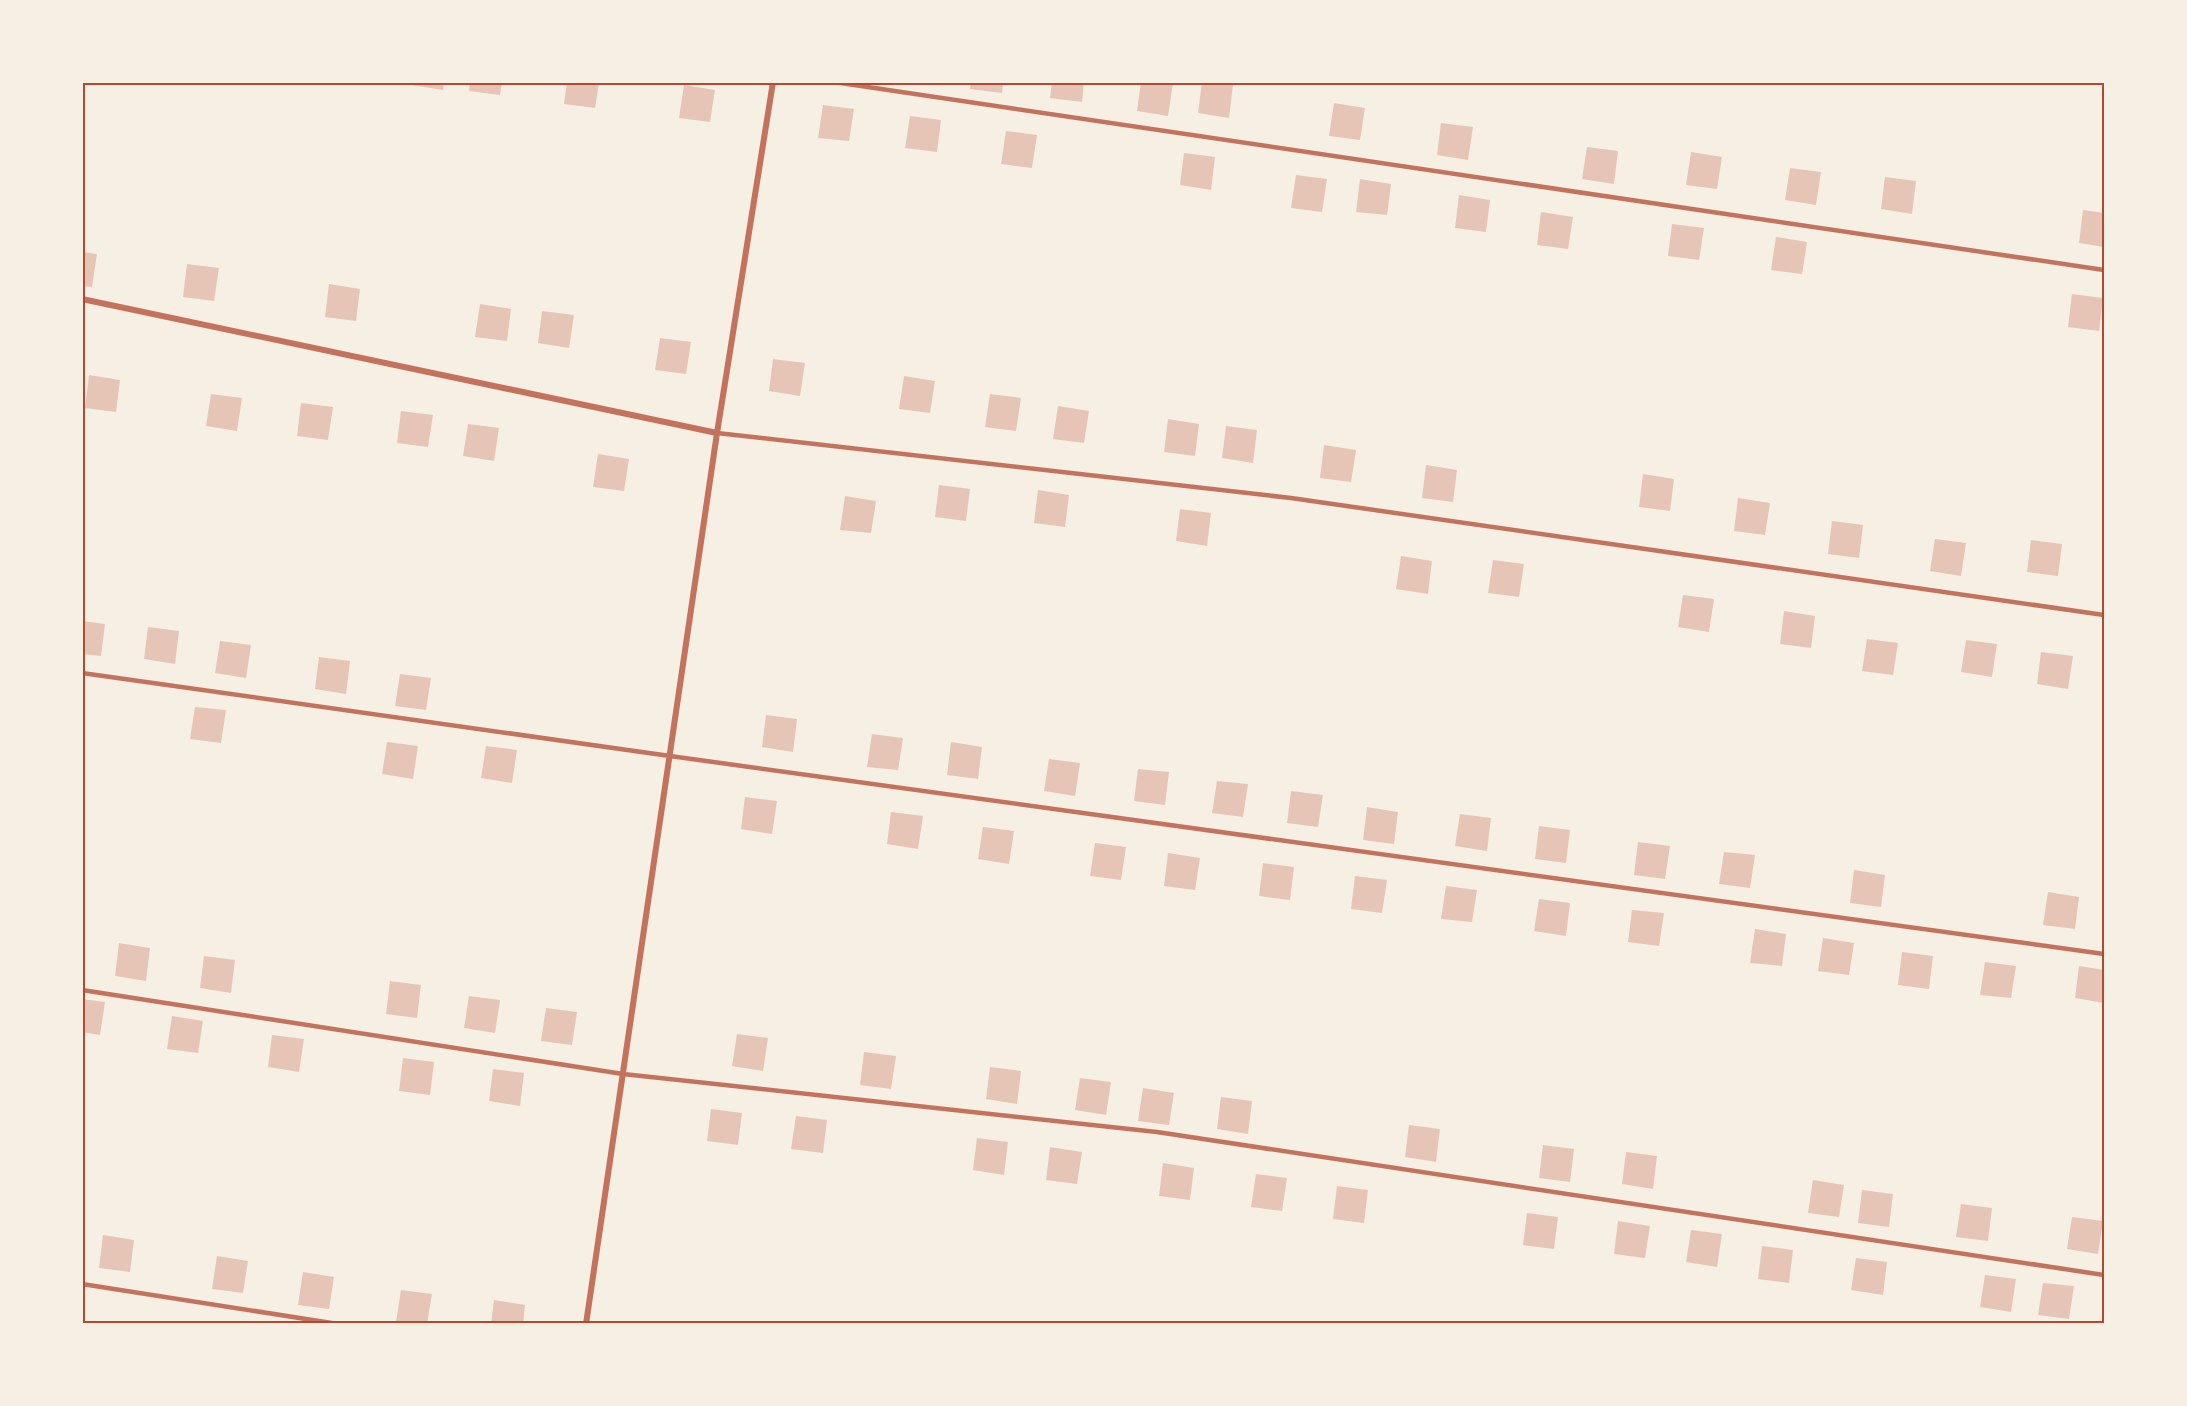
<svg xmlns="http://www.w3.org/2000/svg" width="2187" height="1406" viewBox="0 0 2187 1406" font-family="'Noto Serif',serif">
	<rect width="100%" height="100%" fill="#f6efe4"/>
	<path fill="#e6c5b7" d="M 412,82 L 444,82 L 443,90 L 412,85 Z
		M 470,82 L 502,82 L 500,95 L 469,91 Z
		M 567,82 L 599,82 L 595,108 L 564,104 Z
		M 971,82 L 1003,82 L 1002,93 L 970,89 Z
		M 1052,82 L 1084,82 L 1082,102 L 1050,98 Z
		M 1141,82 L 1173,83 L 1168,116 L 1137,111 Z
		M 1202,82 L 1233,85 L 1229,118 L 1198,113 Z
		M 684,85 L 715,90 L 710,122 L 679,118 Z
		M 1334,103 L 1365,108 L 1360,140 L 1329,136 Z
		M 823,105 L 854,109 L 849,141 L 818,138 Z
		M 910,116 L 941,120 L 937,152 L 905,148 Z
		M 1441,123 L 1473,127 L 1468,160 L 1437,155 Z
		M 1006,131 L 1037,135 L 1032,168 L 1001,164 Z
		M 1587,147 L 1618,151 L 1614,184 L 1582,179 Z
		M 1691,152 L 1722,157 L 1717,189 L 1686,185 Z
		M 1184,153 L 1215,157 L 1211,190 L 1180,185 Z
		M 1790,168 L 1821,172 L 1816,205 L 1785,200 Z
		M 1296,175 L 1327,179 L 1322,212 L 1291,208 Z
		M 1885,177 L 1916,181 L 1912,214 L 1881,209 Z
		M 1360,179 L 1391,184 L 1387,215 L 1356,212 Z
		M 1459,195 L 1490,200 L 1486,232 L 1455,228 Z
		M 2083,210 L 2104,213 L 2104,247 L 2079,243 Z
		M 1541,212 L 1573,217 L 1568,249 L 1537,245 Z
		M 1672,224 L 1704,228 L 1699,260 L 1668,256 Z
		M 1776,237 L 1807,242 L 1802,274 L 1771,270 Z
		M 82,252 L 97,254 L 92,287 L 82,286 Z
		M 187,264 L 219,268 L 214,301 L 183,297 Z
		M 329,284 L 360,289 L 356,321 L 325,317 Z
		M 2072,294 L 2103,298 L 2099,331 L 2068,327 Z
		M 480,304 L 511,309 L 507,341 L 475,337 Z
		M 542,311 L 574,315 L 569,348 L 538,343 Z
		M 660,338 L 691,342 L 686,374 L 655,370 Z
		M 773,359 L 805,363 L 800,396 L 769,391 Z
		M 89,375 L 120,380 L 116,412 L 85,408 Z
		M 904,376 L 935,381 L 930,413 L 899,409 Z
		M 211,394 L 242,398 L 237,431 L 206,426 Z
		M 990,394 L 1021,398 L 1016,431 L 985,427 Z
		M 301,403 L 333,407 L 328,440 L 297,436 Z
		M 1058,406 L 1089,411 L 1084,443 L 1053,439 Z
		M 401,411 L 433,415 L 428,447 L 397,443 Z
		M 1168,419 L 1199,424 L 1195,456 L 1164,452 Z
		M 468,424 L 499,428 L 494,461 L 463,456 Z
		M 1226,426 L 1257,430 L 1253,463 L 1222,458 Z
		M 1324,445 L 1356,450 L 1351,482 L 1320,478 Z
		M 598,454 L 629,459 L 624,491 L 593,487 Z
		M 1426,465 L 1457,470 L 1453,502 L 1422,498 Z
		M 1643,474 L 1674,479 L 1670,511 L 1639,507 Z
		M 939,485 L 970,489 L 966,521 L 935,517 Z
		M 1038,490 L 1069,495 L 1065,527 L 1034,523 Z
		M 845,496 L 876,501 L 871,533 L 840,530 Z
		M 1738,498 L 1770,503 L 1765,535 L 1734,531 Z
		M 1180,509 L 1211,513 L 1207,546 L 1176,541 Z
		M 1832,521 L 1863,525 L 1859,558 L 1828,554 Z
		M 1935,539 L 1966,543 L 1961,576 L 1930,571 Z
		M 2031,540 L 2062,544 L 2058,576 L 2027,572 Z
		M 1401,556 L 1432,561 L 1428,594 L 1396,589 Z
		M 1493,560 L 1524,564 L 1519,597 L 1488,593 Z
		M 1683,595 L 1714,599 L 1709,632 L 1678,627 Z
		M 1784,611 L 1815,616 L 1811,648 L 1780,644 Z
		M 82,621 L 105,624 L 101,656 L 82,654 Z
		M 148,627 L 179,631 L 175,664 L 144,659 Z
		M 1867,639 L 1898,643 L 1893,675 L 1862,671 Z
		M 1966,640 L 1997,644 L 1992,677 L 1961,672 Z
		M 220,641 L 251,645 L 246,678 L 215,673 Z
		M 2041,652 L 2073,656 L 2068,689 L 2037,684 Z
		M 319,657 L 350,661 L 346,694 L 315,689 Z
		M 400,674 L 431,678 L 426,710 L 395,706 Z
		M 195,707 L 226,710 L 221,743 L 190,739 Z
		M 766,715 L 797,719 L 793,752 L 762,747 Z
		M 872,734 L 903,738 L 898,770 L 867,767 Z
		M 387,742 L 418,746 L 413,779 L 382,774 Z
		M 951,742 L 982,747 L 978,779 L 947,775 Z
		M 486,746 L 517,750 L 512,783 L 481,778 Z
		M 1049,759 L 1080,763 L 1075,796 L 1044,791 Z
		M 1138,769 L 1169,772 L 1165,805 L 1134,801 Z
		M 1217,781 L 1248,784 L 1243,817 L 1212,813 Z
		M 1291,791 L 1323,795 L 1318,827 L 1287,823 Z
		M 745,797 L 777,801 L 772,834 L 741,829 Z
		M 1367,807 L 1398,812 L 1394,844 L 1363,840 Z
		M 891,812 L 923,816 L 918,849 L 887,844 Z
		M 1460,814 L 1491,818 L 1487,851 L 1455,846 Z
		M 1539,826 L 1570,830 L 1566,863 L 1535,859 Z
		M 983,827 L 1014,831 L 1009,864 L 978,859 Z
		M 1638,842 L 1670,846 L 1665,879 L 1634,875 Z
		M 1095,843 L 1126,847 L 1121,880 L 1090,876 Z
		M 1724,852 L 1755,855 L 1750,888 L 1719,884 Z
		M 1168,853 L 1200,858 L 1195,890 L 1164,886 Z
		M 1263,863 L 1294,867 L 1290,900 L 1259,896 Z
		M 1854,870 L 1885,875 L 1881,907 L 1850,903 Z
		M 1355,876 L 1387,880 L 1382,913 L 1351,909 Z
		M 1446,886 L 1477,890 L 1472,922 L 1441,919 Z
		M 2048,892 L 2079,897 L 2075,929 L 2043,925 Z
		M 1539,899 L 1570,903 L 1566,936 L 1534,931 Z
		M 1632,910 L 1664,913 L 1659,946 L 1628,942 Z
		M 1755,929 L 1786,934 L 1782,966 L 1750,963 Z
		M 1823,938 L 1854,943 L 1849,975 L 1818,971 Z
		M 119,943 L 150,948 L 146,981 L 115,976 Z
		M 1902,952 L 1933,956 L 1929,989 L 1898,985 Z
		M 204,956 L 235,960 L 231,993 L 200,988 Z
		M 1985,962 L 2016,966 L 2011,998 L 1980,995 Z
		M 2079,966 L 2104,970 L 2104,1003 L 2075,998 Z
		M 390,981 L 421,985 L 417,1018 L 386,1014 Z
		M 469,996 L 500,1000 L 495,1033 L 464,1028 Z
		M 82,999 L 105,1002 L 100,1035 L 82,1032 Z
		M 546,1008 L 577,1012 L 572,1045 L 541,1041 Z
		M 172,1016 L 203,1021 L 198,1053 L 167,1049 Z
		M 737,1034 L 768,1038 L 763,1071 L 732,1066 Z
		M 272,1035 L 304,1039 L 299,1072 L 268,1067 Z
		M 864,1052 L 896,1056 L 891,1089 L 860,1085 Z
		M 403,1058 L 434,1062 L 430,1095 L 399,1091 Z
		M 990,1067 L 1021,1071 L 1017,1104 L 986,1099 Z
		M 493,1069 L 524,1073 L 520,1106 L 489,1101 Z
		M 1080,1078 L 1111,1082 L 1106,1115 L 1075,1110 Z
		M 1143,1088 L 1174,1093 L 1169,1125 L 1138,1121 Z
		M 1221,1097 L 1252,1101 L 1248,1134 L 1217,1129 Z
		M 711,1109 L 742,1113 L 738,1145 L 707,1141 Z
		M 796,1116 L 827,1120 L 823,1153 L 791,1149 Z
		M 1409,1125 L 1440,1129 L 1436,1162 L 1405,1157 Z
		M 977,1138 L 1008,1142 L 1004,1175 L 973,1170 Z
		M 1543,1145 L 1574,1149 L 1570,1182 L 1539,1178 Z
		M 1050,1147 L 1082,1152 L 1077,1184 L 1046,1180 Z
		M 1626,1152 L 1657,1156 L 1653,1189 L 1622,1184 Z
		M 1163,1163 L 1194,1168 L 1190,1200 L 1159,1196 Z
		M 1256,1174 L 1287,1178 L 1282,1211 L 1251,1207 Z
		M 1813,1180 L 1844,1185 L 1839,1217 L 1808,1213 Z
		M 1337,1186 L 1368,1190 L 1364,1223 L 1333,1219 Z
		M 1862,1190 L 1893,1194 L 1889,1227 L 1858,1223 Z
		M 1961,1204 L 1992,1208 L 1988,1241 L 1956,1237 Z
		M 1527,1213 L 1558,1217 L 1554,1249 L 1523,1245 Z
		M 2072,1217 L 2103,1221 L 2098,1254 L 2067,1249 Z
		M 1618,1221 L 1650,1226 L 1645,1258 L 1614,1254 Z
		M 1691,1230 L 1722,1234 L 1717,1267 L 1686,1262 Z
		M 103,1235 L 134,1240 L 130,1272 L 99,1268 Z
		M 1762,1246 L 1793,1250 L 1789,1283 L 1758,1279 Z
		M 217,1256 L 248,1261 L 243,1293 L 212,1289 Z
		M 1856,1258 L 1887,1262 L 1883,1295 L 1851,1290 Z
		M 303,1272 L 334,1277 L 329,1309 L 298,1305 Z
		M 1985,1275 L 2016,1279 L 2011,1312 L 1980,1307 Z
		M 2043,1283 L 2074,1286 L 2069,1319 L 2038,1315 Z
		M 401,1290 L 432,1294 L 427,1324 L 396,1322 Z
		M 494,1300 L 525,1305 L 523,1324 L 491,1324 Z"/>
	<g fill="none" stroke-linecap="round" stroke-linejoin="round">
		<path stroke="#c5725c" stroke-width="4.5" d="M 834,82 L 2104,270
			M 717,433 L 1291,498 L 2104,615
			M 82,673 L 670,756 L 2104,954
			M 82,990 L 623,1074 L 1157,1132 L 2104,1275
			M 82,1284 L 338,1324"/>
		<path stroke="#c5725c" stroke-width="6" d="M 82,299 L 717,433 L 586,1324
			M 717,433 L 773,82"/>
	</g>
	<rect width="2187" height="1406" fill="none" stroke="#f6efe4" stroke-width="168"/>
	<rect x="84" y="84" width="2019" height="1238" fill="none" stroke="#b5482f" stroke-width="2"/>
</svg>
